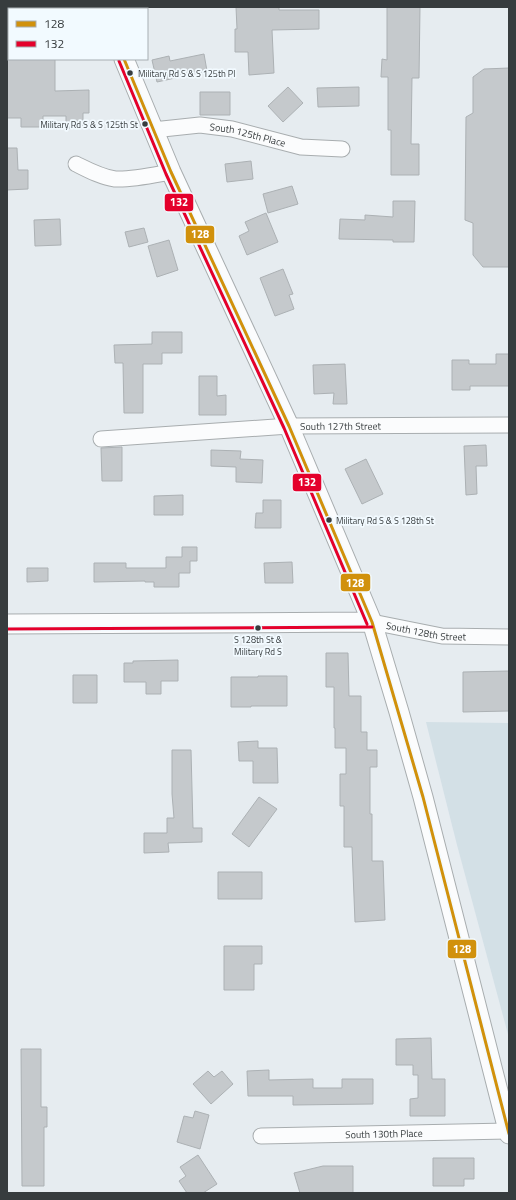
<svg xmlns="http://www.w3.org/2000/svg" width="516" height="1200" viewBox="0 0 516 1200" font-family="'Titillium Web',sans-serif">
	<rect width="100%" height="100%" fill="#e6ecf0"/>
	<path fill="#d3e0e6" d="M 426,722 L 509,723 L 509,1038 L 457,845 Z"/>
	<path fill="#c5c9cc" stroke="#acb1b4" d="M 236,7 L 279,7 L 279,10 L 319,10 L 319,29 L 272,30 L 274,73 L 249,75 L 248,52 L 235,52 L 235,29 L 237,29 Z
		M 387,7 L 420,7 L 419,78 L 412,78 L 411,144 L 419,144 L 419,175 L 391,175 L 391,130 L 388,130 L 388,77 L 381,77 L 382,59 L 387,60 Z
		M 204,54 L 207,71 L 157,82 L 152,60 L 169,56 L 170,61 Z
		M 7,59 L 55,59 L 55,91 L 89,90 L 89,113 L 83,113 L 83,128 L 66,128 L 66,116 L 43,116 L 43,127 L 21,127 L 21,118 L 7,118 Z
		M 509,68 L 509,267 L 483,267 L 473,255 L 473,223 L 465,220 L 466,117 L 473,113 L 473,77 L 484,69 Z
		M 288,87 L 303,103 L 283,122 L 268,106 Z
		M 359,87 L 359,106 L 318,107 L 317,88 Z
		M 200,92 L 230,92 L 230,115 L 200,115 Z
		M 7,148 L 17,148 L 18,170 L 28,170 L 28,189 L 7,190 Z
		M 251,161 L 253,179 L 227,182 L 225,164 Z
		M 292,186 L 298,204 L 268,213 L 263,194 Z
		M 393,201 L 415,201 L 414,242 L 393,242 L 393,240 L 339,239 L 340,219 L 365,220 L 365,215 L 393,217 Z
		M 266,213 L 278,242 L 247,255 L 239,236 L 249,231 L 245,222 Z
		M 60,219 L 61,245 L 35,246 L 34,220 Z
		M 144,228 L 148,242 L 129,247 L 125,232 Z
		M 169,240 L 178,270 L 157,277 L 148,246 Z
		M 283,269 L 293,294 L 289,295 L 294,309 L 275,316 L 260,278 Z
		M 152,332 L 182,332 L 182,353 L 162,353 L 162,364 L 143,364 L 143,413 L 124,413 L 123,363 L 115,363 L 114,345 L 152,344 Z
		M 496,354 L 509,354 L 509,386 L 470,386 L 470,390 L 452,390 L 452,360 L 469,360 L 469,364 L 496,364 Z
		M 345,364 L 347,404 L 333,404 L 334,393 L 314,394 L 313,365 Z
		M 199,376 L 217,376 L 217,396 L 226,395 L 226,415 L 199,415 Z
		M 486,445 L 487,466 L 476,466 L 477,494 L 466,495 L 464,446 Z
		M 122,447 L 122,481 L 102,481 L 101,448 Z
		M 211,450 L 241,451 L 240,459 L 263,460 L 262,483 L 236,482 L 236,467 L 211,466 Z
		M 366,459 L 383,494 L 362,504 L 345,469 Z
		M 183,495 L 183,515 L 154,515 L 154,496 Z
		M 263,500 L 281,500 L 281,528 L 255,528 L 256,513 L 263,513 Z
		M 182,547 L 197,547 L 197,561 L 190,561 L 190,573 L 179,573 L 179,587 L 154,587 L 154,582 L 145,582 L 145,581 L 94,582 L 94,563 L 126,563 L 126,568 L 166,568 L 166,557 L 182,557 Z
		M 292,562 L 293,583 L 265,583 L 264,563 Z
		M 27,568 L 48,568 L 48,581 L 27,582 Z
		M 326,653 L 348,653 L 349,696 L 361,696 L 361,732 L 367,732 L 367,750 L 377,750 L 377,767 L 370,767 L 370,814 L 372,814 L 372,861 L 383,861 L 385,920 L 355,922 L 352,847 L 344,847 L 344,806 L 340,806 L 340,774 L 346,774 L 346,748 L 335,748 L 335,728 L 334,728 L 334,687 L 326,687 Z
		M 178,660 L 178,681 L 161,681 L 161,694 L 146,694 L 146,682 L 124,682 L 124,663 L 133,663 L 133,661 Z
		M 509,671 L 509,711 L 463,712 L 463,672 Z
		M 73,675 L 97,675 L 97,703 L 73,703 Z
		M 258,676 L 287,676 L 287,706 L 251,706 L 251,707 L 231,707 L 231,677 L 258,677 Z
		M 258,741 L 258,748 L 277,748 L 278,783 L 253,783 L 253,761 L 239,761 L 238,742 Z
		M 172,750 L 191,750 L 193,828 L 202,828 L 202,842 L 168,843 L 169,852 L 144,853 L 144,833 L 167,833 L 167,818 L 174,818 L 172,794 Z
		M 259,797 L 277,809 L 249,847 L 232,834 Z
		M 218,872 L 262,872 L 262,899 L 218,899 Z
		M 224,946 L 262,946 L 262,964 L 254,964 L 254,990 L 224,990 Z
		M 431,1038 L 432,1079 L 445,1079 L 445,1116 L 410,1116 L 410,1099 L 418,1098 L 418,1075 L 413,1075 L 413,1065 L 396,1065 L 396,1039 Z
		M 21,1049 L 41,1049 L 41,1107 L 47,1107 L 47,1127 L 44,1127 L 44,1186 L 22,1186 Z
		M 269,1070 L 269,1080 L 313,1079 L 313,1088 L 342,1088 L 342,1079 L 373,1079 L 373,1104 L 293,1105 L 293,1096 L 248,1096 L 247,1071 Z
		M 208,1071 L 214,1077 L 222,1071 L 233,1084 L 211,1104 L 193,1084 Z
		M 195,1111 L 209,1115 L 200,1149 L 177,1142 L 184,1116 L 193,1118 Z
		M 198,1155 L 217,1184 L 203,1193 L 187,1193 L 179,1181 L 186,1176 L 180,1167 Z
		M 433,1158 L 474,1158 L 474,1179 L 464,1179 L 464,1186 L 433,1186 Z
		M 323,1166 L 353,1166 L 353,1193 L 300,1193 L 294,1173 Z"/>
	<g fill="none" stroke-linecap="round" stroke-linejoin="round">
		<defs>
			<g id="minor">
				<path id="s1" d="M 153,130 L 200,125 L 232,129 L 301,147 L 342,149"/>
				<path d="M 76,164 C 88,170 101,177 115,179 C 132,180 154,175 171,172"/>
				<path id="s2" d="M 101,439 L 289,426 L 509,425"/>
				<path id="s3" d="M 372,622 L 442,636 L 509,637"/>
				<path id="s4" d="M 261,1136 L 508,1131"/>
			</g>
			<path id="tertiary" d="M 110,7 L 111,9
				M 124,59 L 171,172 L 289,426 L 372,622 L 399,712 L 423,797 L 509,1134
				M 7,624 L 372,622"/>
		</defs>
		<use href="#minor" stroke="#a8adaf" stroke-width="17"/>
		<use href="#tertiary" stroke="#a8adaf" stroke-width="21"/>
		<use href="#minor" stroke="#fbfcfd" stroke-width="15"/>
		<use href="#tertiary" stroke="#fbfcfd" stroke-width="19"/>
		<defs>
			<path id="bus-1" d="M 124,59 L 171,172 L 289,426 L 372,622 L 423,797 L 509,1134"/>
			<path id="bus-2" d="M 119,61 L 166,174 L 284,428 L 367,624
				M 7,629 L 372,627"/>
		</defs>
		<use href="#bus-1" stroke="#f2faff" stroke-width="6"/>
		<use href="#bus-2" stroke="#f2faff" stroke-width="6"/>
		<use href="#bus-1" stroke="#d1910c" stroke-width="3"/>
		<use href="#bus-2" stroke="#e4002b" stroke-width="3"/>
	</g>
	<g fill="#373c3e" stroke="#f2faff" stroke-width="1.5">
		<circle cx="130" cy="73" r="3.5"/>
		<circle cx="145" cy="124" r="3.5"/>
		<circle cx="329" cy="520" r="3.5"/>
		<circle cx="258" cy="628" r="3.5"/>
	</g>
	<g text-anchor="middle" stroke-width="3.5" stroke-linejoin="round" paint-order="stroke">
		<g font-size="9" fill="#373c3e" stroke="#f2faff" text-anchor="start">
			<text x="138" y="77">Military Rd S &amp; S 125th Pl</text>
			<text x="138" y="128" text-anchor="end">Military Rd S &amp; S 125th St</text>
			<text x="336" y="524">Military Rd S &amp; S 128th St</text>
			<text x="258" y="643" text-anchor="middle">S 128th St &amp;<tspan x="258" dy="12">Military Rd S</tspan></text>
		</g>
		<g font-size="10" fill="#373c3e" stroke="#f2faff">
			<text dy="4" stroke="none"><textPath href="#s1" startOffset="96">South 125th Place</textPath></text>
			<text dy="4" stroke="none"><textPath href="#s2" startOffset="240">South 127th Street</textPath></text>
			<text dy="4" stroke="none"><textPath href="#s3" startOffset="55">South 128th Street</textPath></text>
			<text dy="4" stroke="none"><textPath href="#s4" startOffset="123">South 130th Place</textPath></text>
		</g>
	</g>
	<g stroke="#f2faff" stroke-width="1.5">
		<rect x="164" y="193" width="30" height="19" rx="4" fill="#e4002b"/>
		<rect x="185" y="225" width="30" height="19" rx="4" fill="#d1910c"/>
		<rect x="292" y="473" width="30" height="19" rx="4" fill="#e4002b"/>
		<rect x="340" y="573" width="31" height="19" rx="4" fill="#d1910c"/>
		<rect x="447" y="939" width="30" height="20" rx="4" fill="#d1910c"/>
	</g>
	<g font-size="11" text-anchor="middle" font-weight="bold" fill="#fff">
		<text x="179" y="206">132</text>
		<text x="200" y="238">128</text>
		<text x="307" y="486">132</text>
		<text x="355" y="587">128</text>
		<text x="462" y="953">128</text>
	</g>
	<rect width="516" height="1200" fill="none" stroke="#373c3e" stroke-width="16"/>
	<rect x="8" y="8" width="140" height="52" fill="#f2faff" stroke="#a7aeb2"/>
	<rect x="16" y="21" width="20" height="6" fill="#d1910c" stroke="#a7aeb2"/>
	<text x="44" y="28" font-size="12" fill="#373c3e">128</text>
	<rect x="16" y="41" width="20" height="6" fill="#e4002b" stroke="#a7aeb2"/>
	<text x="44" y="48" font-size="12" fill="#373c3e">132</text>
</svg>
